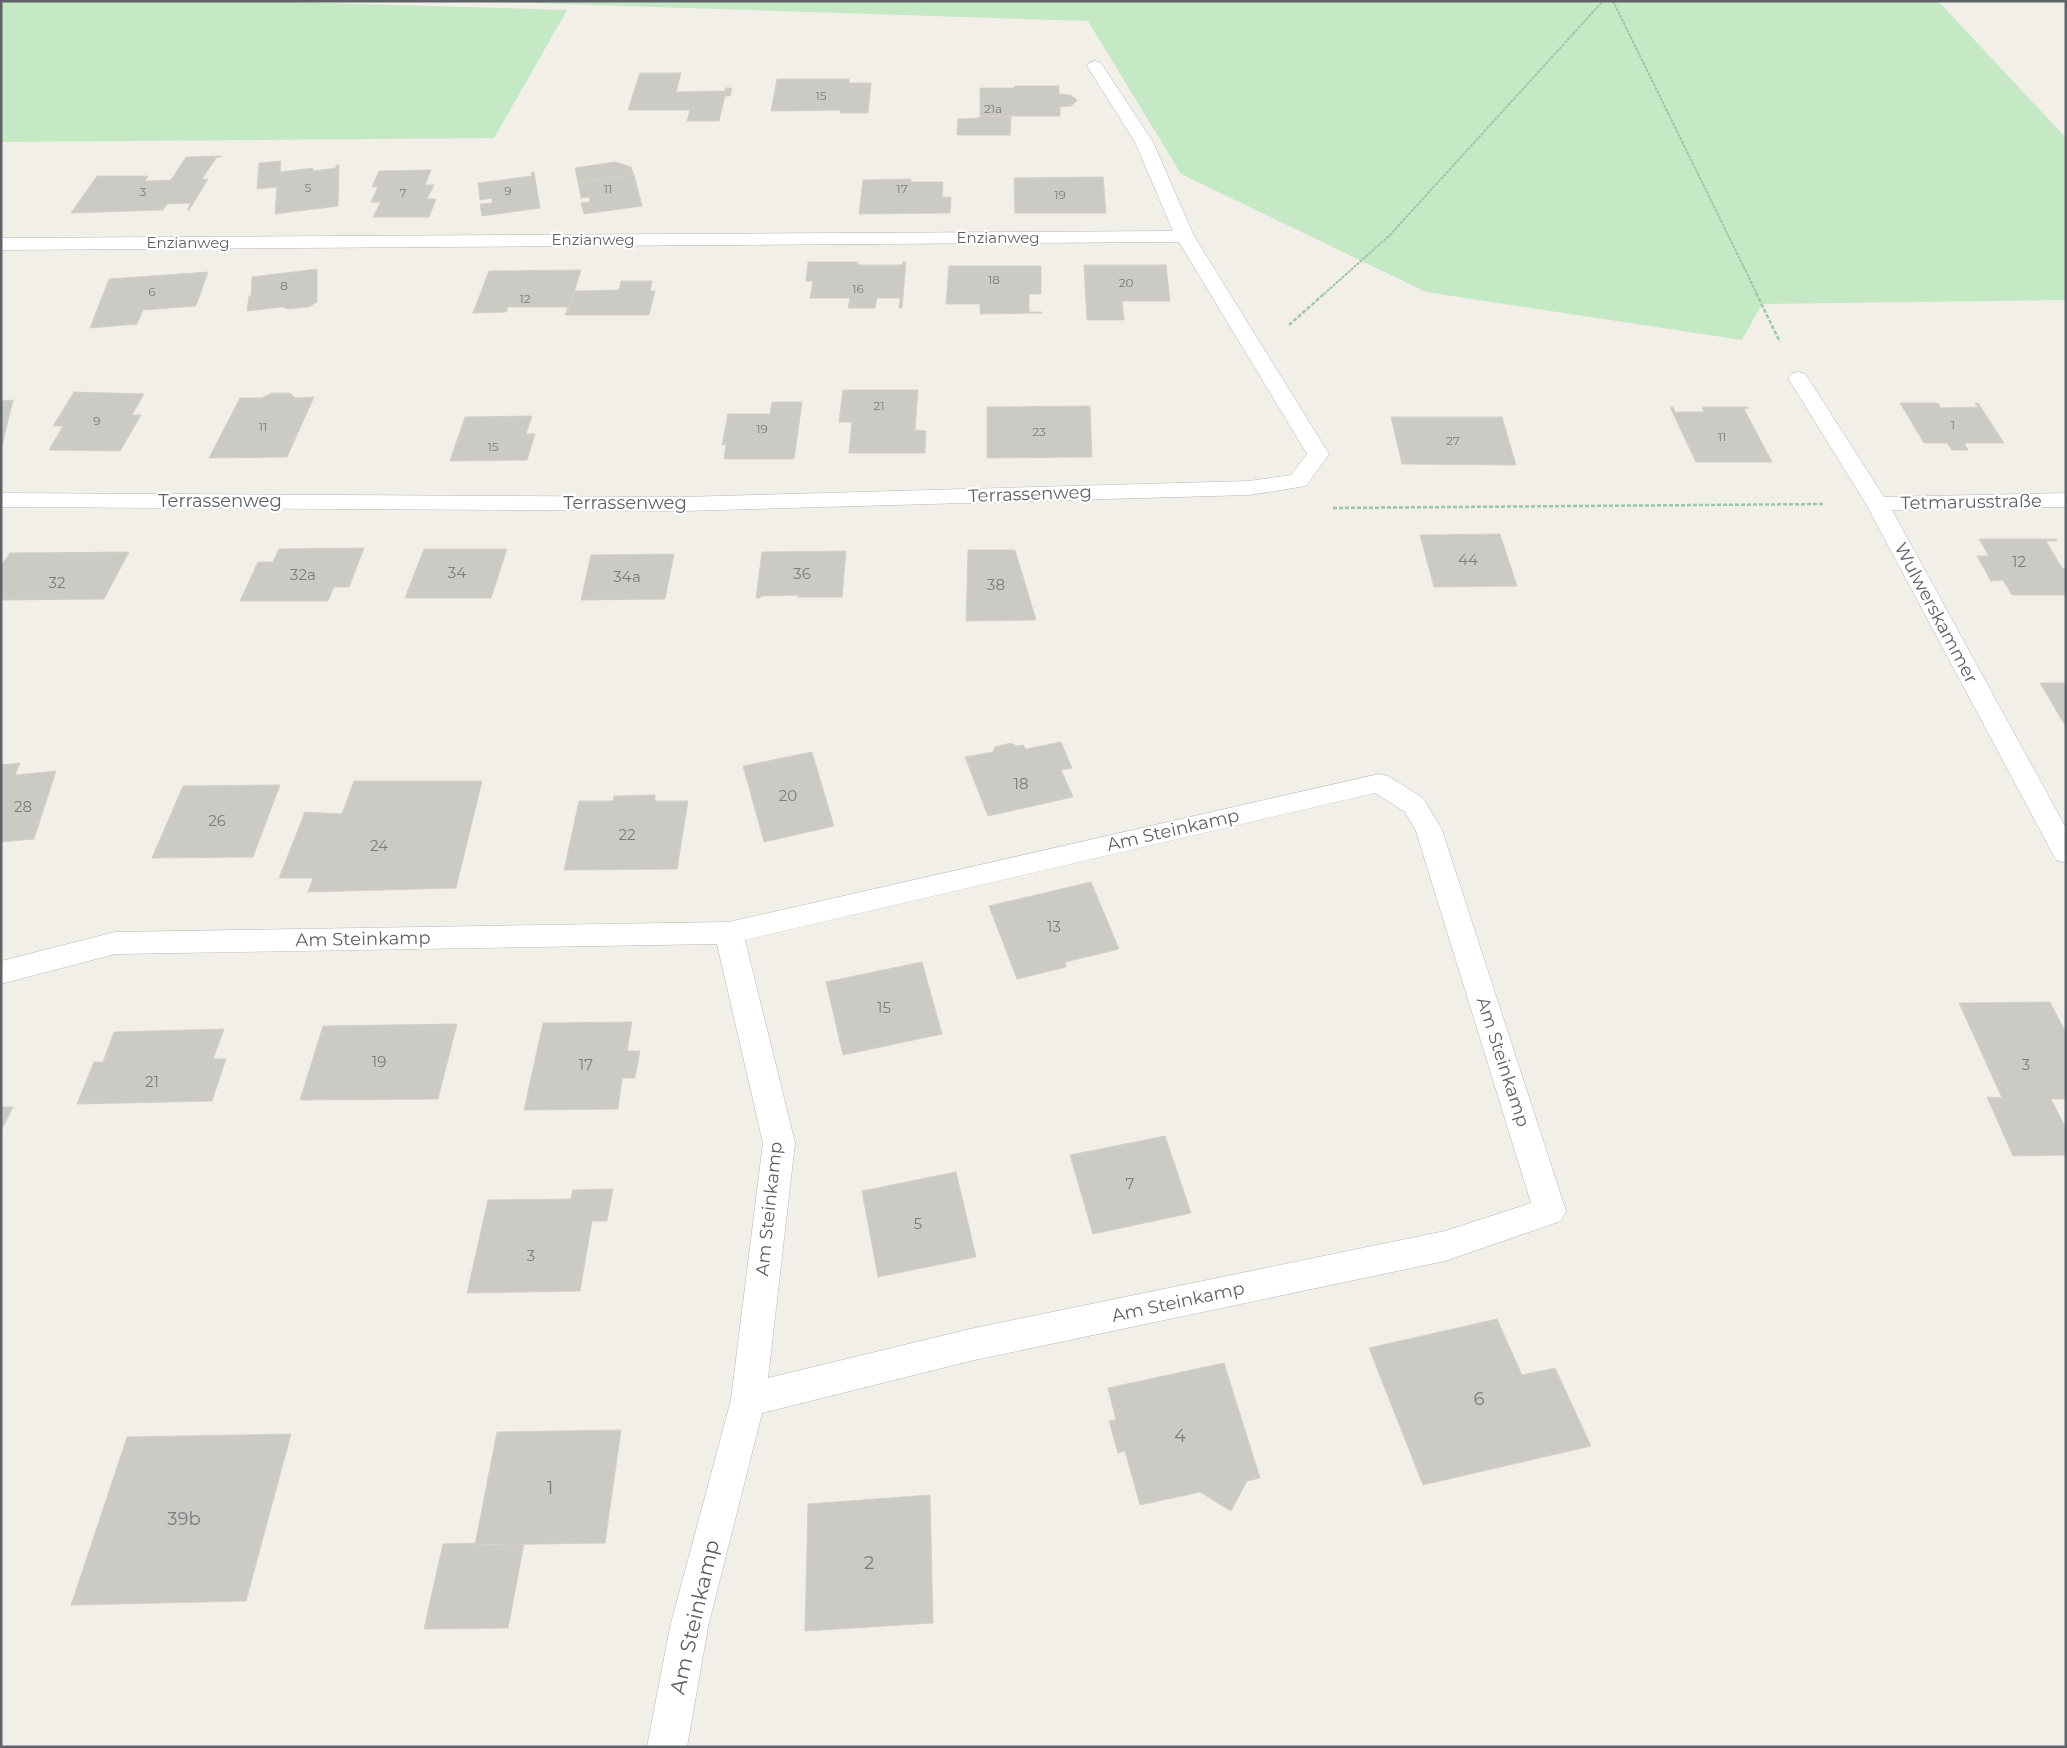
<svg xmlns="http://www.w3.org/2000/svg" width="2067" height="1748" viewBox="0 0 2067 1748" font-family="Montserrat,sans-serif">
	<rect width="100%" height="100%" fill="#f1efe8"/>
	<path fill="#c5e8c5" d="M 253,1 L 567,10 L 494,138 L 1,142 L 1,2 Z
		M 473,1 L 1938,1 L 2066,138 L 2066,300 L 1762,304 L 1742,340 L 1426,292 L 1181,174 L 1088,21 Z"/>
	<path fill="#cccac5" stroke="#d6d1c6" d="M 640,73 L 681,73 L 676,92 L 725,91 L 725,88 L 732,88 L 730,96 L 725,96 L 719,121 L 687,121 L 690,110 L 628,110 Z
		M 777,79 L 849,79 L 849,83 L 871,83 L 868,113 L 840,113 L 840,110 L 771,111 Z
		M 1015,86 L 1059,86 L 1059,94 L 1070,95 L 1076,99 L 1077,101 L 1071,106 L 1060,107 L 1060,116 L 980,116 L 980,88 L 1014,88 Z
		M 980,116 L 1011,116 L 1010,135 L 957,135 L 958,119 L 979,118 Z
		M 222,156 L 216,158 L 202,179 L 208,179 L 189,210 L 187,210 L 191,203 L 167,204 L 163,210 L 71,213 L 97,176 L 148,176 L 145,181 L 171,180 L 186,157 Z
		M 281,161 L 280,172 L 313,168 L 313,171 L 336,168 L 336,165 L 339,165 L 338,206 L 275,214 L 277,187 L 257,189 L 259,163 Z
		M 615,162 L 631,167 L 634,175 L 578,182 L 575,168 Z
		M 431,170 L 425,185 L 434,185 L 427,199 L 436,199 L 429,217 L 373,217 L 381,202 L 371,202 L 378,187 L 372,187 L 379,171 Z
		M 534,172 L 540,208 L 482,216 L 480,204 L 492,203 L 492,198 L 480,200 L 478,183 L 532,176 L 531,173 Z
		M 634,175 L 642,206 L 584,214 L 581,203 L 590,202 L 589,197 L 581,198 L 578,182 Z
		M 1103,177 L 1106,213 L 1015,213 L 1014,178 Z
		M 911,179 L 911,182 L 943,182 L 942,197 L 951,197 L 950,213 L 859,214 L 863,180 Z
		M 808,262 L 858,262 L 858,265 L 902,265 L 903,262 L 906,262 L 902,308 L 899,308 L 900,298 L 877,298 L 875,308 L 848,308 L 850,298 L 810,298 L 813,281 L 806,281 Z
		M 1084,265 L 1166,265 L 1170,301 L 1122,301 L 1124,320 L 1087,320 Z
		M 949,266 L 1041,266 L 1041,294 L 1029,294 L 1029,312 L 1042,312 L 1042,313 L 980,314 L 980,304 L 946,304 Z
		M 317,269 L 317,302 L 309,307 L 288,309 L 282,307 L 247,311 L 249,296 L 251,296 L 252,277 Z
		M 581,270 L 568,312 L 566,312 L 568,307 L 508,307 L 506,312 L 473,313 L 489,271 Z
		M 208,272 L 196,306 L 143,310 L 137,324 L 90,328 L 109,279 Z
		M 621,281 L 652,281 L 650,291 L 655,291 L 649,315 L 565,315 L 566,312 L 568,312 L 575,291 L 619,290 Z
		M 843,390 L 918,390 L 915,430 L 926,431 L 925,453 L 849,453 L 852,422 L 839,422 Z
		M 74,392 L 144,394 L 132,415 L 141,415 L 120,451 L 49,450 L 63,426 L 53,426 Z
		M 272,393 L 290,393 L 295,398 L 314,397 L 287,457 L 209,458 L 240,398 L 262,398 Z
		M 13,400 L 1,450 L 1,401 Z
		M 772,402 L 802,402 L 794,459 L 724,459 L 726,444 L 722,445 L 728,414 L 770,414 Z
		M 1900,403 L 1938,403 L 1941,408 L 1978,407 L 1975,403 L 1978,403 L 2004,443 L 1964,443 L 1968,450 L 1952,450 L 1947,443 L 1924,443 Z
		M 1090,406 L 1092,457 L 987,458 L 987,407 Z
		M 1670,407 L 1673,407 L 1675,412 L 1704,412 L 1702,407 L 1748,407 L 1749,408 L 1744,409 L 1772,462 L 1696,462 Z
		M 532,416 L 526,434 L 535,434 L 527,460 L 450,461 L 465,417 Z
		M 1391,417 L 1502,417 L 1516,465 L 1402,464 Z
		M 1500,534 L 1517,586 L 1434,587 L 1420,535 Z
		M 1979,539 L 2056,539 L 2057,541 L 2046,541 L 2062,568 L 2066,568 L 2066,595 L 2012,595 L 2003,580 L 1991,581 L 1977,556 L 1989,556 Z
		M 364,548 L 349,587 L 334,587 L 328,601 L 240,601 L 258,562 L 273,562 L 279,549 Z
		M 424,549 L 507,549 L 491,598 L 405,598 Z
		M 968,550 L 1015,550 L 1036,620 L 966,621 Z
		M 846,551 L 842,597 L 798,597 L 799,595 L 761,596 L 760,598 L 756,598 L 762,552 Z
		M 129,552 L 104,599 L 1,600 L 1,566 L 10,553 Z
		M 674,554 L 665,599 L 581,600 L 591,555 Z
		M 2040,683 L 2066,683 L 2066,727 Z
		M 1061,742 L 1072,768 L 1061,770 L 1073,797 L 988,816 L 965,757 L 993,752 L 995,747 L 1011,743 L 1016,746 L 1023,745 L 1026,749 Z
		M 812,752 L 834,826 L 764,842 L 743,766 Z
		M 20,763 L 15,775 L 56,771 L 34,839 L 1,842 L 1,765 Z
		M 354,781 L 482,781 L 456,888 L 308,892 L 313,878 L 279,878 L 305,812 L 342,814 Z
		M 280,785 L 253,857 L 152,858 L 183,786 Z
		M 655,795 L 655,801 L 688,801 L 677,869 L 564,870 L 579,801 L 613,801 L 614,796 Z
		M 1091,882 L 1119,949 L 1065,962 L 1066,967 L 1017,979 L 989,906 Z
		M 922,962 L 942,1034 L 843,1055 L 826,982 Z
		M 2050,1002 L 2066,1033 L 2066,1099 L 2051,1099 L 2066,1128 L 2066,1155 L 2013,1156 L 1987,1097 L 2002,1098 L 1959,1003 Z
		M 632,1022 L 627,1051 L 640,1051 L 635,1078 L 622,1078 L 618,1109 L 524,1110 L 543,1023 Z
		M 457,1024 L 438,1099 L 300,1100 L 323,1026 Z
		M 224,1029 L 213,1059 L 226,1059 L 212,1101 L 77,1104 L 94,1062 L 103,1062 L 114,1032 Z
		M 1,1107 L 13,1107 L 1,1131 Z
		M 1165,1136 L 1191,1213 L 1093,1234 L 1070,1155 Z
		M 956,1172 L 976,1257 L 878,1277 L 862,1191 Z
		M 613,1189 L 607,1221 L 592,1221 L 580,1291 L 467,1293 L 488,1200 L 571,1199 L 573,1190 Z
		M 1497,1319 L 1522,1375 L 1555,1368 L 1591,1446 L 1423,1485 L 1369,1348 Z
		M 1224,1363 L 1260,1478 L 1247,1481 L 1231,1511 L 1200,1492 L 1140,1505 L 1125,1451 L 1118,1453 L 1109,1421 L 1116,1420 L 1108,1388 Z
		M 621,1430 L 605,1543 L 475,1545 L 497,1432 Z
		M 291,1434 L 246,1601 L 71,1605 L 127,1437 Z
		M 930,1495 L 933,1623 L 805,1631 L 808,1504 Z
		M 476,1543 L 475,1545 L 524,1544 L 508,1628 L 424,1629 L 443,1544 Z"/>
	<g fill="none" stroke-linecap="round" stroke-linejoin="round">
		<defs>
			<path id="lane" d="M 1095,61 L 1101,63 L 1103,66 L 1153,142 L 1150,146 L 1144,147 L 1138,146 L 1135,142 L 1087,66 L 1089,63 Z"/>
			<path id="street" d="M 1144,137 L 1150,138 L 1153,142 L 1194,236 L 1329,454 L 1306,486 L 1249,495 L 683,511 L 1,507 L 1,493 L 683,497 L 1249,481 L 1291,475 L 1307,454 L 1179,242 L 1,250 L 1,238 L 1173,231 L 1135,142 L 1138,138 Z
				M 1798,372 L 1805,374 L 1808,378 L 1884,497 L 2066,493 L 2066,507 L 1892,510 L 2066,828 L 2066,863 L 2056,860 L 1866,504 L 1788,378 L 1791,374 Z
				M 1379,774 L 1388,776 L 1423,798 L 1442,830 L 1566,1211 L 1561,1221 L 1445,1261 L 970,1361 L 762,1413 L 708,1627 L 687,1747 L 647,1747 L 670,1627 L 731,1400 L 763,1143 L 717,944 L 115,954 L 1,984 L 1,961 L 115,932 L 729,922 ZM 1375,793 L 1405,812 L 1416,831 L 1531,1203 L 1445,1231 L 970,1329 L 768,1378 L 795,1143 L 745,940 Z"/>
		</defs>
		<use href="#lane" stroke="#b5b8bc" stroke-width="1"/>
		<use href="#street" stroke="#b5b8bc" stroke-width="1"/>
		<path stroke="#9cc7a9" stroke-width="2" stroke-dasharray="3 1" stroke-linecap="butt" d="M 1613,1 L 1757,294
			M 1324,294 L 1390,235 L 1603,1"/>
		<path stroke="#9cc7a9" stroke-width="2.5" stroke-dasharray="4 2" stroke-linecap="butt" d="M 1756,293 L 1780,342
			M 1289,325 L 1325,293
			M 1333,508 L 1824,504"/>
		<use href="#lane" fill="#fff" fill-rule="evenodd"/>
		<use href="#street" fill="#fff" fill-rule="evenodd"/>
	</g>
	<g text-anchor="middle" stroke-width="4.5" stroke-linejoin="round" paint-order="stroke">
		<g font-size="12" fill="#7a7d7f">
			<text x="821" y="100">15</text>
			<text x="993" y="113">21a</text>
			<text x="308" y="192">5</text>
			<text x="608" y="193">11</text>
			<text x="902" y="193">17</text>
			<text x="508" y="195">9</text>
			<text x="143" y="196">3</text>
			<text x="403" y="197">7</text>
			<text x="1060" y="199">19</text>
			<text x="994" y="284">18</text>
			<text x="1126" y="287">20</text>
			<text x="284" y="290">8</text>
			<text x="858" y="293">16</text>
			<text x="152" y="296">6</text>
			<text x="525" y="303">12</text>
			<text x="879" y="410">21</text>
			<text x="97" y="425">9</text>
			<text x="1953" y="429">1</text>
			<text x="263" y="431">11</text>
			<text x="762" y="433">19</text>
			<text x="1039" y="436">23</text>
			<text x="1722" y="441">11</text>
			<text x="1453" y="445">27</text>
			<text x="493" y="451">15</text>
		</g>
		<g font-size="15" fill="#5f6368" stroke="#fff">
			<text x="998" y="243">Enzianweg</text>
			<text x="593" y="245">Enzianweg</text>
			<text x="188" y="248">Enzianweg</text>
		</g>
		<g font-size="15" fill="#7a7d7f">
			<text x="1468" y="565">44</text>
			<text x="2019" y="567">12</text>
			<text x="457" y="578">34</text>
			<text x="802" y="579">36</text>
			<text x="303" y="580">32a</text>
			<text x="627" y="582">34a</text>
			<text x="57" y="588">32</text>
			<text x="996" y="590">38</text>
			<text x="1021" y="789">18</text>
			<text x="788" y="801">20</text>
			<text x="23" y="812">28</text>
			<text x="217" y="826">26</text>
			<text x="627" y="840">22</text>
			<text x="379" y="851">24</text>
			<text x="1054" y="932">13</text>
			<text x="884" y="1013">15</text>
			<text x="379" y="1067">19</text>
			<text x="586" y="1070">17</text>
			<text x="2026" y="1070">3</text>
			<text x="152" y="1087">21</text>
			<text x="1130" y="1189">7</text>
			<text x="918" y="1229">5</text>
			<text x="531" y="1261">3</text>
		</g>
		<g font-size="18" fill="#5f6368" stroke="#fff">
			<text transform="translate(1030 494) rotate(-2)" y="6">Terrassenweg</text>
			<text x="220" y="507">Terrassenweg</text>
			<text transform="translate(1971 502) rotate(-1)" y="6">Tetmarusstraße</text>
			<text x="625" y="509">Terrassenweg</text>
			<text transform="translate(1936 613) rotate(62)" y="6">Wulwerskammer</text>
			<text transform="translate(1173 830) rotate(-13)" y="6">Am Steinkamp</text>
			<text transform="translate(363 939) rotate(-1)" y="6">Am Steinkamp</text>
			<text transform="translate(1503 1062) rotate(72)" y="6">Am Steinkamp</text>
			<text transform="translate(769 1209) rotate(-84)" y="6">Am Steinkamp</text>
			<text transform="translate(1178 1302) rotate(-12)" y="6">Am Steinkamp</text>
		</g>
		<g font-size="18" fill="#7a7d7f">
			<text x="1479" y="1405">6</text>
			<text x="1180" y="1442">4</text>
			<text x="550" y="1494">1</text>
			<text x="184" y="1525">39b</text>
			<text x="869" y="1569">2</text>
		</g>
		<g font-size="21" fill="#5f6368" stroke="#fff">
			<text transform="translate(695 1617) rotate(-77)" y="7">Am Steinkamp</text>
		</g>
	</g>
	<rect width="2067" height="1748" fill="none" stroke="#5f6368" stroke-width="5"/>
</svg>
